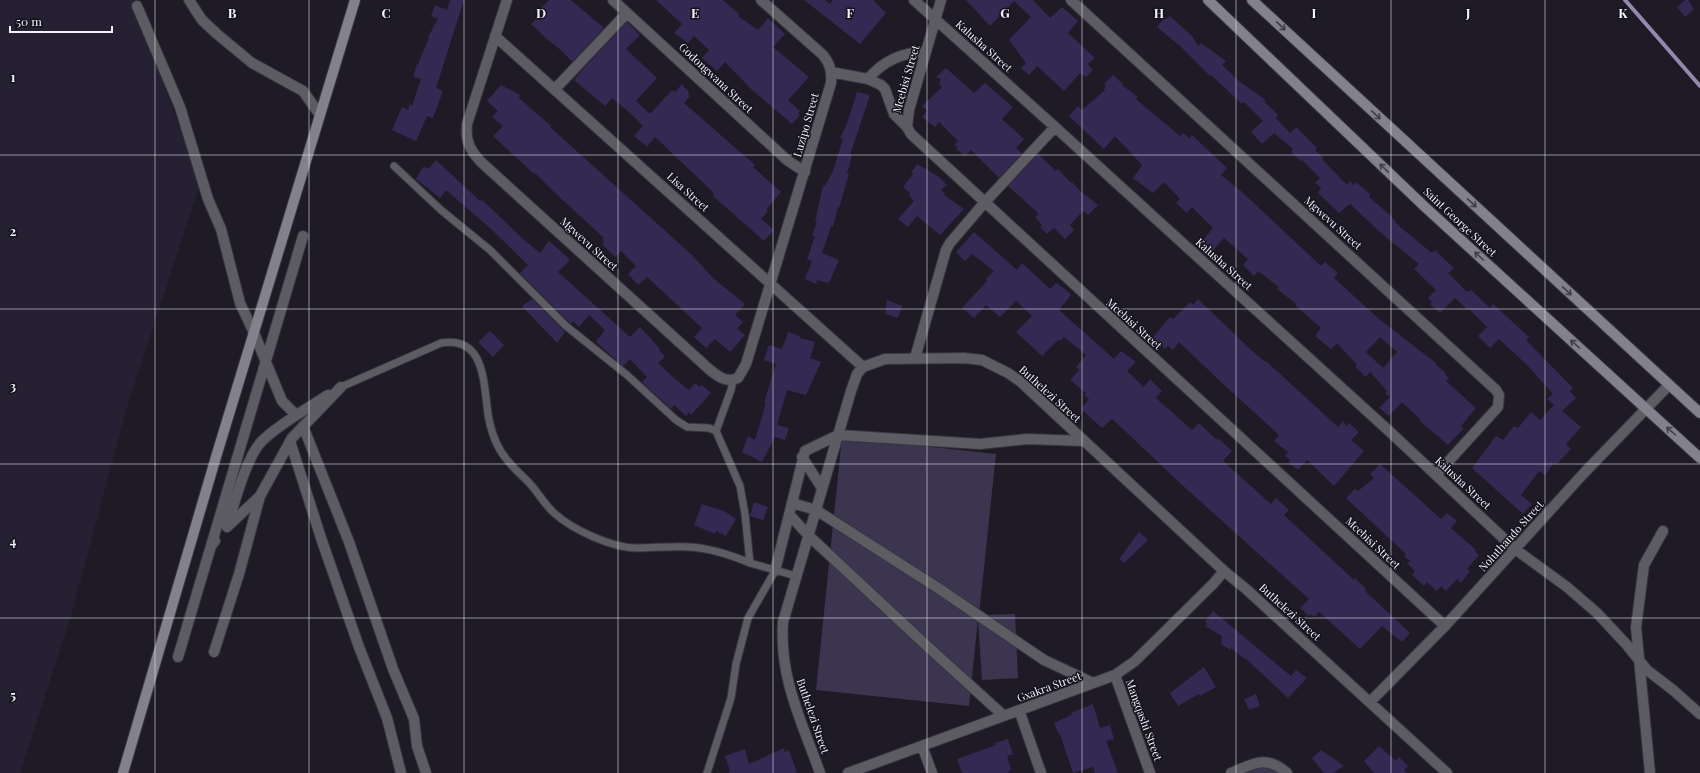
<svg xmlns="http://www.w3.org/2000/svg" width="1700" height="773" viewBox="0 0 1700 773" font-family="'Playfair Display',serif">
	<rect width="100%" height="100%" fill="#1e1b27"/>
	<path fill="#252133" d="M 0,0 L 133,0 L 200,184 L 125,413 L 71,616 L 20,773 L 0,773 Z"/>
	<path fill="#3b354f" d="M 842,437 L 996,454 L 979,615 L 1015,614 L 1018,678 L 982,680 L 978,619 L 969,706 L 816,690 Z
		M 1269,766 L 1281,773 L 1245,773 L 1261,767 Z"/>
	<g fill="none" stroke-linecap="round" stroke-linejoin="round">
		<path stroke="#9289ad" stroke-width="4" d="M 1625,0 L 1700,86"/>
	</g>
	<path fill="#342952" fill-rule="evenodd" d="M 450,0 L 464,0 L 436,88 L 443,91 L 433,118 L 427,116 L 416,141 L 392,130 L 402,107 L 408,110 L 410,104 L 412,106 L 421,79 L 413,77 L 417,64 L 418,64 L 429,38 L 428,37 L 438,19 L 431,16 L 435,5 L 447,10 Z
		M 549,0 L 571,0 L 604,28 L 572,62 L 562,51 L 548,40 L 531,24 L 542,13 L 539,10 Z
		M 656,0 L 723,0 L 739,14 L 738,16 L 758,30 L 768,18 L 785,34 L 773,47 L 809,77 L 788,100 L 800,111 L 798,113 L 800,115 L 792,124 L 751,89 L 725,62 L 717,71 L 702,58 L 709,50 L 694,36 L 688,43 L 674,33 L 682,24 Z
		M 804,0 L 825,0 L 830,4 L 833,0 L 873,0 L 886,13 L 860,44 Z
		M 966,0 L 1033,0 L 1050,18 L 1062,7 L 1078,21 L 1068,33 L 1095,58 L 1088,64 L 1093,70 L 1086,77 L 1080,73 L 1064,91 L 1037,66 L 1029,75 L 1021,68 L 1026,63 L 1009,40 L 1031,17 L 1014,1 L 990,26 Z
		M 1685,0 L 1688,0 L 1694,9 L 1685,17 L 1677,7 Z
		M 1170,16 L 1192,36 L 1198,46 L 1201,43 L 1226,61 L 1222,65 L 1239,81 L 1266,100 L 1264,101 L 1278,115 L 1276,118 L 1290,133 L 1296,127 L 1317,148 L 1315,150 L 1324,158 L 1322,159 L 1344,182 L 1348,184 L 1350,181 L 1354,185 L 1356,182 L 1370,194 L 1369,197 L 1390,215 L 1399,226 L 1432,253 L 1435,250 L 1442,257 L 1454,268 L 1448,273 L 1466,291 L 1467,290 L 1468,292 L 1471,290 L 1490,308 L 1493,304 L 1529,337 L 1526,340 L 1573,388 L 1570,391 L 1576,398 L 1562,411 L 1581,427 L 1566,444 L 1571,449 L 1556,465 L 1554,463 L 1545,475 L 1539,471 L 1521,495 L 1532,504 L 1523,514 L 1472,468 L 1496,436 L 1503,440 L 1514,426 L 1518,428 L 1531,412 L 1540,420 L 1554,405 L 1547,399 L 1553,394 L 1526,364 L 1499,339 L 1490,348 L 1478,336 L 1487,327 L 1469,309 L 1468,310 L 1455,298 L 1440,313 L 1430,304 L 1432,302 L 1428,298 L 1436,290 L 1414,269 L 1419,264 L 1381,233 L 1350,204 L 1339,213 L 1318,193 L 1321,187 L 1315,183 L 1320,178 L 1302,160 L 1301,161 L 1291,152 L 1293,149 L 1274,133 L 1262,144 L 1251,132 L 1263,121 L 1244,102 L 1242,104 L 1211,75 L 1210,76 L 1180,46 L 1157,27 L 1165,17 L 1167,19 Z
		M 627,22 L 640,35 L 626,49 L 657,78 L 636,101 L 650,114 L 672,90 L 675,92 L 682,84 L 689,92 L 688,94 L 690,96 L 684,103 L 755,165 L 753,167 L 781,192 L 766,210 L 768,211 L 761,219 L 774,230 L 764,241 L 713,196 L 714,194 L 711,190 L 655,137 L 647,147 L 634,136 L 643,126 L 630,113 L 612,98 L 605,106 L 574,80 L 581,71 Z
		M 946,68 L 974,93 L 985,83 L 1013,107 L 1002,119 L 1024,139 L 1016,148 L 1022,153 L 999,178 L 971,150 L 965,156 L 956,149 L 958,147 L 954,145 L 958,141 L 939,122 L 935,127 L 922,117 L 927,111 L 922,106 L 942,87 L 939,83 L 941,79 L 936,77 Z
		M 1113,75 L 1123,84 L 1122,85 L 1138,97 L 1136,99 L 1180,136 L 1183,133 L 1189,138 L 1192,135 L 1227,168 L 1221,175 L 1242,192 L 1321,266 L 1325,262 L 1338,273 L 1334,278 L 1379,319 L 1436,363 L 1435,364 L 1446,373 L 1445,374 L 1449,378 L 1446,381 L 1476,408 L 1461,426 L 1464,428 L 1448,445 L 1420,421 L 1421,420 L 1402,402 L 1389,416 L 1379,408 L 1390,397 L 1385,393 L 1387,391 L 1370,372 L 1366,377 L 1355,367 L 1357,365 L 1337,343 L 1331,349 L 1315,336 L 1321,328 L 1295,305 L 1296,304 L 1277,289 L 1279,287 L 1258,271 L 1254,276 L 1243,265 L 1248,259 L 1224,238 L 1212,252 L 1201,243 L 1213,228 L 1192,207 L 1187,213 L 1176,203 L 1180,199 L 1164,182 L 1153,193 L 1133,178 L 1142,165 L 1115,136 L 1104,149 L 1069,116 L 1078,106 L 1082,110 L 1105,90 L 1104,89 L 1106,86 L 1104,84 ZM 1380,337 L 1397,352 L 1383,368 L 1366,352 Z
		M 501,85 L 520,95 L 519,98 L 551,126 L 550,127 L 693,256 L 714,279 L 745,304 L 735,315 L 743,322 L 737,329 L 745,335 L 730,352 L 715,339 L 706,348 L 694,337 L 702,328 L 647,277 L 638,285 L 628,274 L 636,266 L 621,251 L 615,257 L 602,244 L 604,242 L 602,240 L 604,238 L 554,192 L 535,173 L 534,174 L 493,136 L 503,126 L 492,117 L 498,111 L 487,101 Z
		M 857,92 L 870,95 L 850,155 L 852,156 L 847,173 L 849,174 L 839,208 L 838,207 L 833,227 L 831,226 L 822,253 L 839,260 L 829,283 L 817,280 L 816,284 L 805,279 L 812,261 L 807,260 L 815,236 L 812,236 L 817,222 L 815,222 L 823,185 L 825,186 L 833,171 L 843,139 L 840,138 L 846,126 Z
		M 1038,154 L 1056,171 L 1058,169 L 1071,183 L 1072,182 L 1080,191 L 1098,205 L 1088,215 L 1083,211 L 1070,225 L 1074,230 L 1065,239 L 1054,228 L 1047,234 L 1040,227 L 1042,225 L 1035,217 L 1039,214 L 1008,186 Z
		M 436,160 L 480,201 L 482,200 L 496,213 L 523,239 L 540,253 L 549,241 L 566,256 L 570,260 L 558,272 L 630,337 L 640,327 L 660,349 L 659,350 L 665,357 L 658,363 L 675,379 L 689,390 L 695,383 L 700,387 L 702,385 L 711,393 L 691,415 L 689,412 L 686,416 L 674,405 L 671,409 L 642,382 L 647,377 L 630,359 L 623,366 L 596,342 L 605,330 L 589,315 L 579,327 L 573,321 L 571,324 L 520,273 L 528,265 L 491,229 L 446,190 L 440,198 L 416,179 L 423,167 L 429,168 Z
		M 917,164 L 939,177 L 947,185 L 941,190 L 945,194 L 944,195 L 964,209 L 940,235 L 917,216 L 908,227 L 898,219 L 914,201 L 909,195 L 910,193 L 903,187 L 913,174 L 911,172 Z
		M 974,232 L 1017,270 L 1022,263 L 1050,289 L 1056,283 L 1065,289 L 1071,295 L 1059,310 L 1114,359 L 1121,351 L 1136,362 L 1127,371 L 1144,387 L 1150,379 L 1162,391 L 1156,398 L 1192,430 L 1199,423 L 1217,440 L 1218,438 L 1232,451 L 1223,461 L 1271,504 L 1276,498 L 1289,510 L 1284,515 L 1354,580 L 1355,578 L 1366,589 L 1365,591 L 1410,633 L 1402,642 L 1382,626 L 1360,649 L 1319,612 L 1314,617 L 1311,614 L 1309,616 L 1300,608 L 1309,599 L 1181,484 L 1124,430 L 1112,419 L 1102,428 L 1081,409 L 1089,399 L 1084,395 L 1086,393 L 1070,380 L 1079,370 L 1076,367 L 1086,355 L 1064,337 L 1060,341 L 1059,339 L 1042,356 L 1016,332 L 1032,316 L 1016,301 L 1000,317 L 986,305 L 974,318 L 962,308 L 987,281 L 986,279 L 994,271 L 972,254 L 965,261 L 956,252 Z
		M 532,299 L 565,332 L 557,343 L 522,306 Z
		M 1198,299 L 1249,348 L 1265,362 L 1266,361 L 1338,427 L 1343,421 L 1347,426 L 1349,423 L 1359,432 L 1351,440 L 1364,451 L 1334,486 L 1307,460 L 1298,470 L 1288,462 L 1290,460 L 1285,456 L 1288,452 L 1274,441 L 1279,435 L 1222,383 L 1179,342 L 1173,350 L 1168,346 L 1165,349 L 1152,338 L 1170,317 L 1173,319 L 1190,302 L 1193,305 Z
		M 887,300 L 902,306 L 898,318 L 885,314 Z
		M 490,331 L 504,345 L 493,357 L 478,342 Z
		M 788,332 L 800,336 L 800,338 L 815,342 L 810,358 L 821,362 L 806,395 L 787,390 L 777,425 L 789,428 L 785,440 L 775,437 L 762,462 L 742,452 L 748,436 L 755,440 L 766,403 L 764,403 L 776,364 L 764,360 L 769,345 L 782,349 Z
		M 1380,464 L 1441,519 L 1447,513 L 1457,521 L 1451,528 L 1476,550 L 1475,552 L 1479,555 L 1467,569 L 1470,571 L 1461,583 L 1457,579 L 1446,591 L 1441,586 L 1437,591 L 1427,582 L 1424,586 L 1412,575 L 1415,571 L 1407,563 L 1410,561 L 1404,556 L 1406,554 L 1346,498 L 1355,489 L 1358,491 L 1374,478 L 1370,474 Z
		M 754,502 L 768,507 L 763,520 L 750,516 Z
		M 702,504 L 724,511 L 736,519 L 726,536 L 716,531 L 715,534 L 694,525 Z
		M 1139,532 L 1148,540 L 1124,563 L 1119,559 Z
		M 1213,611 L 1291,676 L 1296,670 L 1307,678 L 1288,698 L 1245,658 L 1246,660 L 1231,648 L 1230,650 L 1221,644 L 1222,636 L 1205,626 L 1207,624 L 1205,622 Z
		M 1204,667 L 1216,687 L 1200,696 L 1199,694 L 1178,706 L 1170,693 Z
		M 1256,694 L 1260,706 L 1249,710 L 1244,699 Z
		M 1093,704 L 1100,728 L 1110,725 L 1114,739 L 1106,741 L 1118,773 L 1095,773 L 1093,767 L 1073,773 L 1060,734 L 1059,735 L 1054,723 L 1072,715 L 1071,713 Z
		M 1008,739 L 1013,754 L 1007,756 L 1011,769 L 1008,773 L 962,773 L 957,759 L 996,745 L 995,743 Z
		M 1379,746 L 1396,761 L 1399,757 L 1408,766 L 1404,770 L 1407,773 L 1374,773 L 1364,761 Z
		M 784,748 L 785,752 L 789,750 L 797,773 L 728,773 L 730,771 L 725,756 L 745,749 L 749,764 Z
		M 1321,750 L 1344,766 L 1333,773 L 1324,773 L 1312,758 Z"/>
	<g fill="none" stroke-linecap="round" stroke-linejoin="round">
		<defs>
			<path id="service" d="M 394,166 L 441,210 L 490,250 L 566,326 L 627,375 L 676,420 L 687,427 L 709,428 L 716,431
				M 733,380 L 731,390 L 716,431 L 740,486 L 745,514 L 750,563 L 796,576
				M 341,387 L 441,343 C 488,335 483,389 489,420 C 492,434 498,450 508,461 C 515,470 524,477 531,485 C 539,494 545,505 554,513 C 573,530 612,548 637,548 C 654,548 671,546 689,547 C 710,548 731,555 750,563
				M 707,773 L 731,698 L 736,664 L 748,618 L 775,571"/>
			<path id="minor" d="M 189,0 L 202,20 L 217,34 L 252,63 L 303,91 L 320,115
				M 507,0 L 467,124 C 465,141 470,150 481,162 L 710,370 C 719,377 726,383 738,378 L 746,364 L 831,83 C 832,71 830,64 823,55 L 761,0
				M 613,0 L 787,160 L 805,172
				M 914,0 L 1055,127 L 1389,431 L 1515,549 L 1567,587 L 1597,613 L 1626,644 L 1647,670 L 1673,690 L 1700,714
				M 941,0 L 909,110 L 907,127 L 911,134 L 1445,626
				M 1071,0 L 1496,390 L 1499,395 L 1498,407 L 1436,475
				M 137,6 L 180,107 L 208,199 L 221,229 L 240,303 L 254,333 L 282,401 L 296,415
				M 495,36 L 863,367
				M 831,72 L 868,79 L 881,85 L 885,89 L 894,114 L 907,127
				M 868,79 C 883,61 902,52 926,52
				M 555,89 L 627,13
				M 915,358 L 946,250 L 950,243 L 985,202 L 1055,127
				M 303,426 L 349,542 L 393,669 L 414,719 L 417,746 L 426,773
				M 290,441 L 322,541 L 359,647 L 387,718 L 401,773
				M 802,457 L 822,488
				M 792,503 L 816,510 L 938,588 L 1044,660 L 1093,683
				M 789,514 L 808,535 L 927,646 L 1004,716
				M 228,526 L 260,496
				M 227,527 C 234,505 246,457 262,441 C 279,424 307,409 328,395
				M 211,546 L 303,236
				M 775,571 L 805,451 L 838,435 L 980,444 L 1027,439 L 1084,441
				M 214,652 L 239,574 L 260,496 L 292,438 L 341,387
				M 178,657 L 211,546 L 215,541
				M 1115,675 L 1150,773
				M 1370,702 L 1445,626 L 1584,473 L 1669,385
				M 1019,710 L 1041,773
				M 922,746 L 932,773
				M 820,773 C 802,722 779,678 783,622 L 851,391 L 857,374 L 863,367 L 885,359 L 964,358 L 982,360 L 1008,373 L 1021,382 L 1224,571 L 1246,589 L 1447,773
				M 848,773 L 1115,675 L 1135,661 L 1213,584 L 1224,571
				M 1231,773 C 1253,764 1266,754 1287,773
				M 1650,773 L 1636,627 L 1644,565 L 1663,531"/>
			<path id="secondary" d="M 1208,0 L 1425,207 L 1700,458
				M 1252,0 L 1700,413
				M 123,773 L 216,457 L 355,0"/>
		</defs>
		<use href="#service" stroke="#383540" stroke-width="9"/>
		<use href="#minor" stroke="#383540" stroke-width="12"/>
		<use href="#secondary" stroke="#383540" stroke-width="12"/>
		<use href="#service" stroke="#5e5c63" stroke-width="7"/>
		<use href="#minor" stroke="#5e5c63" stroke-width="10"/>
		<use href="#secondary" stroke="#83818b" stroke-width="10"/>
	</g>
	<defs><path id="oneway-shaft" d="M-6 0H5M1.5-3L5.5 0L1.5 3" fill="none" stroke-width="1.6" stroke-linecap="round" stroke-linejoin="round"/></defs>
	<g stroke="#403e49">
		<use href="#oneway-shaft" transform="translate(1281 26) rotate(43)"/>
		<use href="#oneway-shaft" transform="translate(1376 115) rotate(43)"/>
		<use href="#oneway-shaft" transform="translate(1384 168) rotate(-136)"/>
		<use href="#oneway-shaft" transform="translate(1472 203) rotate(43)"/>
		<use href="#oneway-shaft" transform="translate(1479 256) rotate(-138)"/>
		<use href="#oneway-shaft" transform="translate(1567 291) rotate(43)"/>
		<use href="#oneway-shaft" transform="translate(1575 344) rotate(-138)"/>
		<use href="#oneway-shaft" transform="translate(1671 431) rotate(-138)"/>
	</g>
	<path fill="none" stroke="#f4f3fb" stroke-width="1" stroke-opacity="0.55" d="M 155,0 L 155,773M 309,0 L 309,773M 464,0 L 464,773M 618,0 L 618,773M 773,0 L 773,773M 927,0 L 927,773M 1082,0 L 1082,773M 1236,0 L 1236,773M 1391,0 L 1391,773M 1545,0 L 1545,773M 0,155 L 1700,155M 0,309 L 1700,309M 0,464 L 1700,464M 0,618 L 1700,618"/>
	<g text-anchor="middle" stroke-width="3" stroke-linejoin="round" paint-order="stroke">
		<g font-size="11" fill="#f4f3fb" stroke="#14121d">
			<text transform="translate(984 46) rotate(42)" y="4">Kalusha Street</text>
			<text transform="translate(716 78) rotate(43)" y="4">Godongwana Street</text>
			<text transform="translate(906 79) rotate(-74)" y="4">Mcebisi Street</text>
			<text transform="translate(806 125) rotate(-74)" y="4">Luzipo Street</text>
			<text transform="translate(688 192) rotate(42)" y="4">Lisa Street</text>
			<text transform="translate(1460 222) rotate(43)" y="4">Saint George Street</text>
			<text transform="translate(1333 223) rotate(42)" y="4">Mgwevu Street</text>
			<text transform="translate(589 244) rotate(42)" y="4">Mgwevu Street</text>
			<text transform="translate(1224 264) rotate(42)" y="4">Kalusha Street</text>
			<text transform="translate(1134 324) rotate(42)" y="4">Mcebisi Street</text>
			<text transform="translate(1050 394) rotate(42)" y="4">Buthelezi Street</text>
			<text transform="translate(1463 483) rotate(43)" y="4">Kalusha Street</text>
			<text transform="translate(1511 536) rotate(-48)" y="4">Noluthando Street</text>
			<text transform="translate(1373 543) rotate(43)" y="4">Mcebisi Street</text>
			<text transform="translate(1290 612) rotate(42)" y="4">Buthelezi Street</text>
			<text transform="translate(1049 687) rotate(-20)" y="4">Gxakra Street</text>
			<text transform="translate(813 716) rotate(71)" y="4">Buthelezi Street</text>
			<text transform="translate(1144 720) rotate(70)" y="4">Mangqashi Street</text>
		</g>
	</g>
	<g font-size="13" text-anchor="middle" font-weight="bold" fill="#f4f3fb" stroke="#14121d" stroke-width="3" stroke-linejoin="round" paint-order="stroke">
		<text x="232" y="18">B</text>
		<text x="386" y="18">C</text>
		<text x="541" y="18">D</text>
		<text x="695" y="18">E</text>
		<text x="850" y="18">F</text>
		<text x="1005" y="18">G</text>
		<text x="1159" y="18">H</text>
		<text x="1314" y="18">I</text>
		<text x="1468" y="18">J</text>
		<text x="1623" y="18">K</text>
		<text x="13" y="82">1</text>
		<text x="13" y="236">2</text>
		<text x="13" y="391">3</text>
		<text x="13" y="546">4</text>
		<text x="13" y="700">5</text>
	</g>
	<path d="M10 26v6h102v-6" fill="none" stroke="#f4f3fb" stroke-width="2"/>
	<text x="16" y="26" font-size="12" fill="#f4f3fb" stroke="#14121d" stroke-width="3" paint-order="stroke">50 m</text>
</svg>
